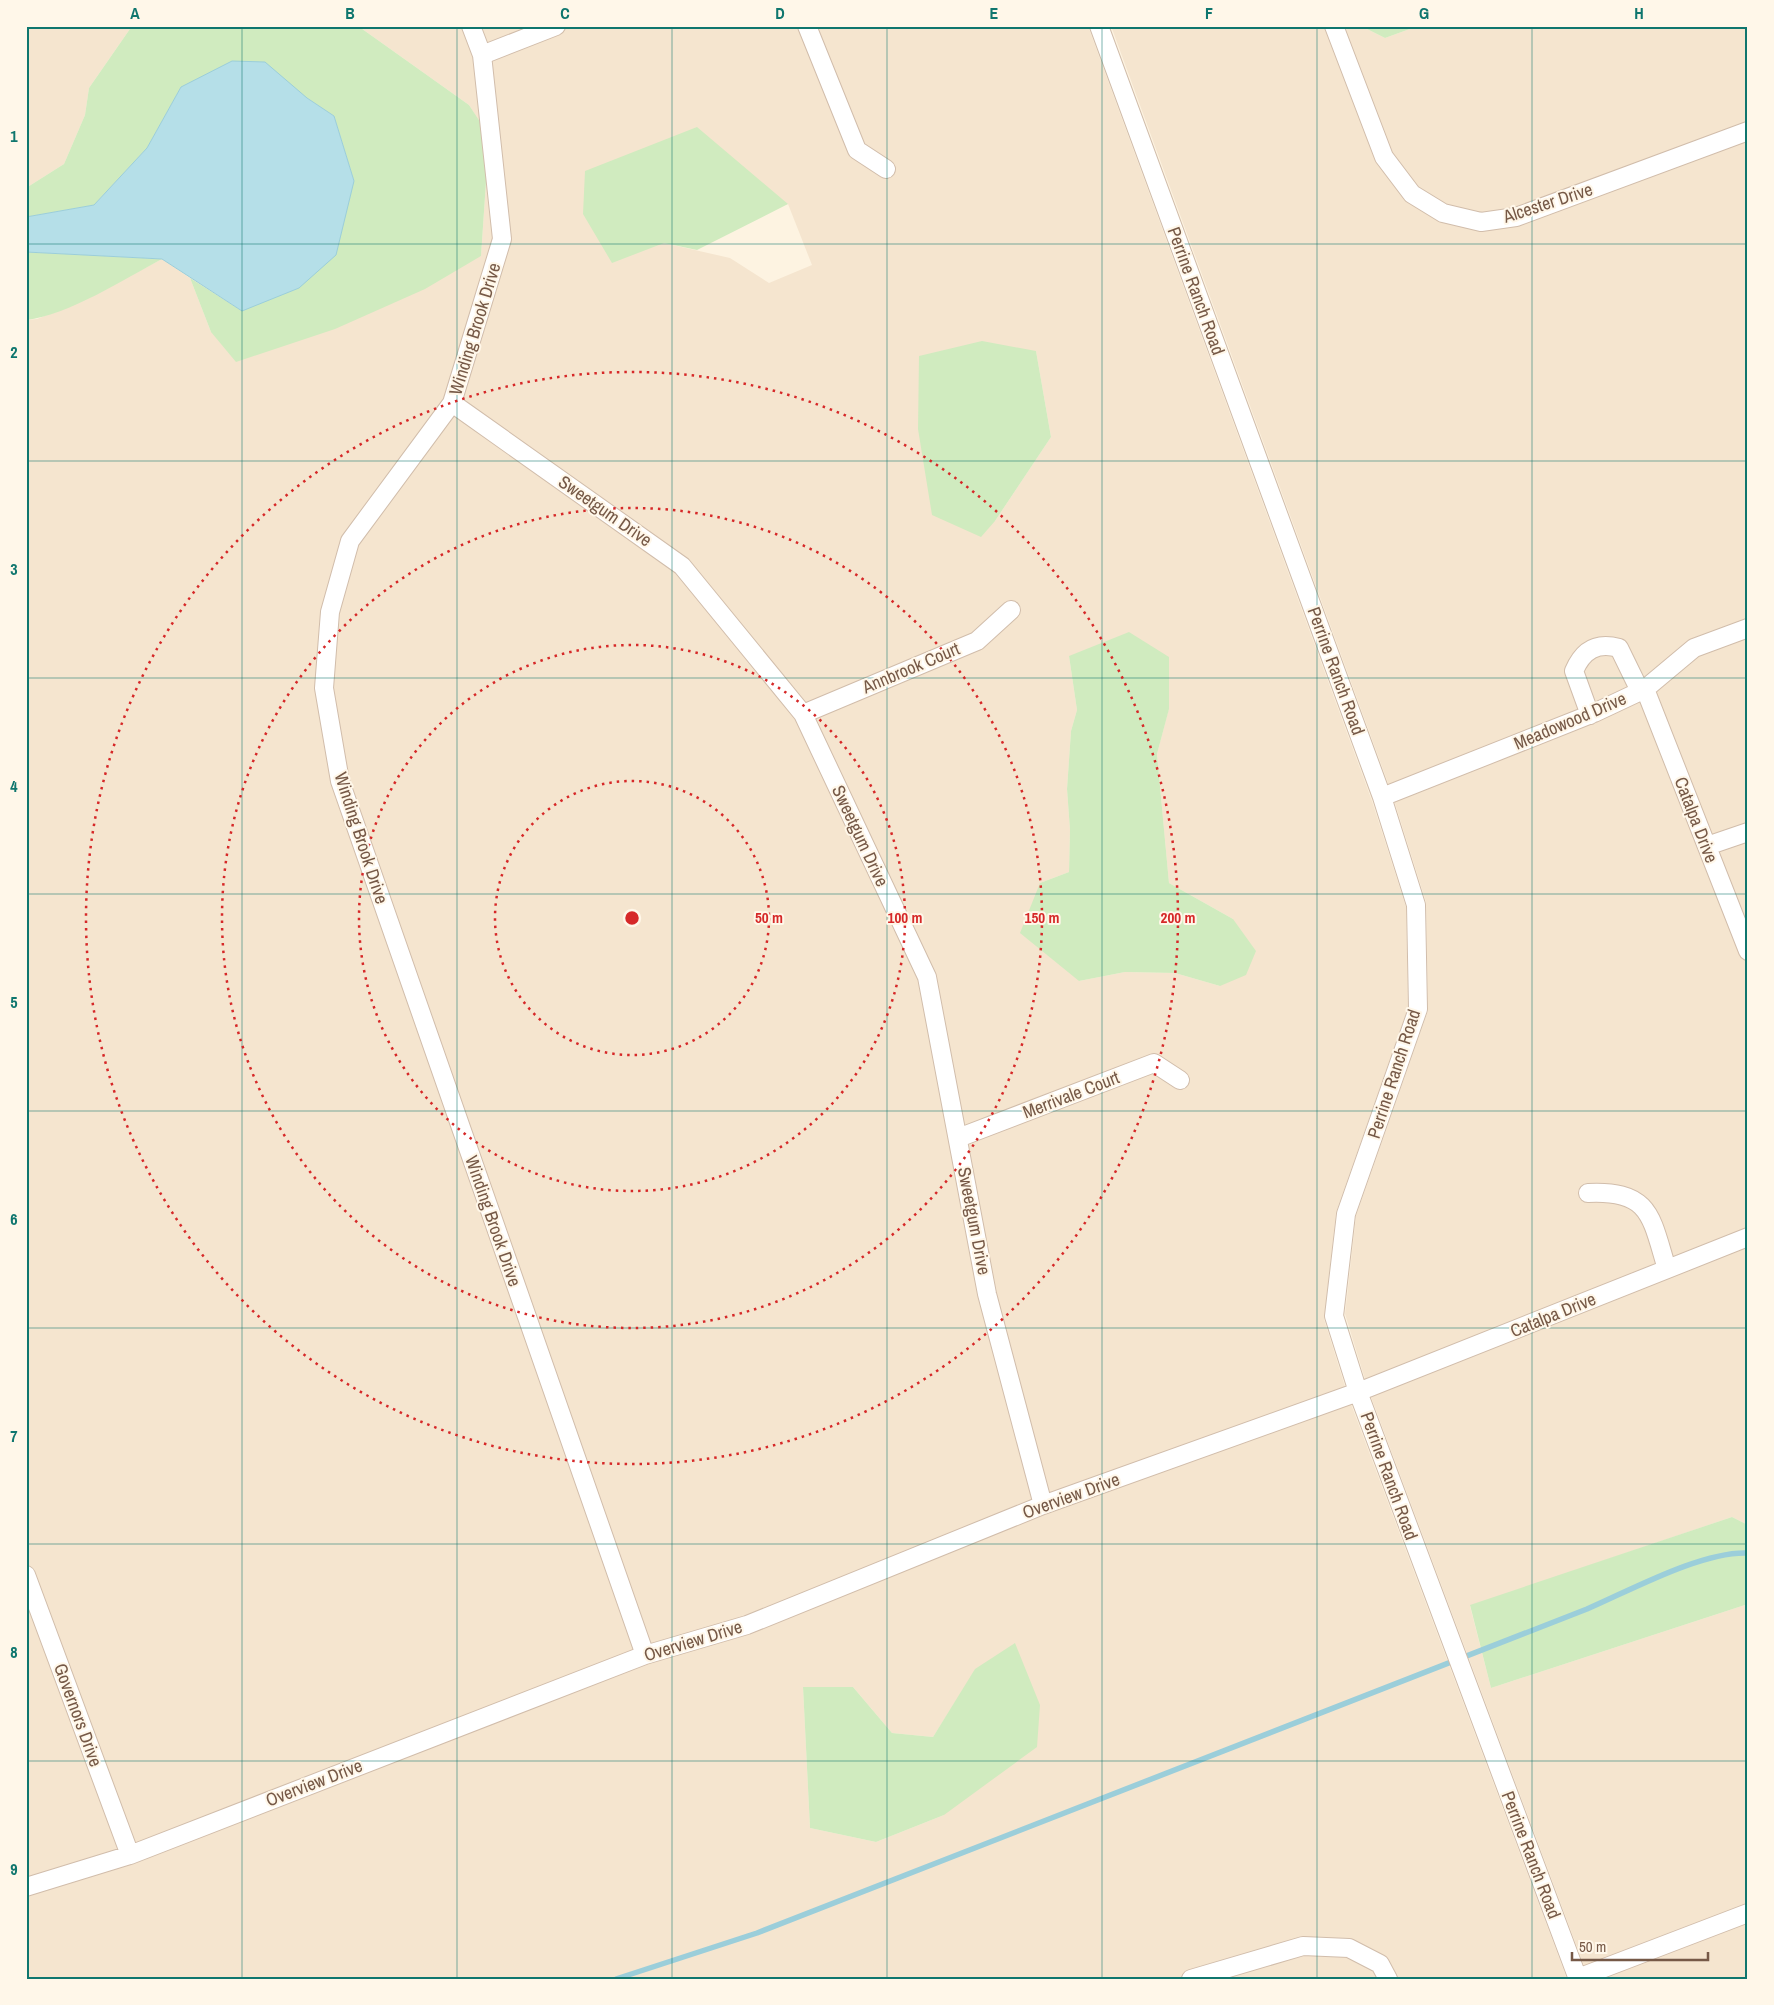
<svg xmlns="http://www.w3.org/2000/svg" width="1774" height="2005" viewBox="0 0 1774 2005" font-family="'Archivo Narrow',sans-serif">
	<rect width="100%" height="100%" fill="#fdf3e1"/>
	<path fill="#f5e5cf" fill-rule="evenodd" d="M 26,26 L 132,26 L 89,88 L 85,115 L 64,164 L 26,188 Z
		M 358,26 L 1088,26 L 1372,801 L 1406,907 L 1408,1008 L 1336,1212 L 1324,1319 L 1348,1396 L 1567,1979 L 26,1979 L 26,320 L 37,319 L 88,298 L 162,259 L 190,278 L 211,332 L 481,256 L 486,182 L 495,146 L 469,105 ZM 788,204 L 812,265 L 769,283 L 730,258 L 664,243 ZM 1036,351 L 1051,437 L 995,521 ZM 1069,656 L 1169,708 L 1157,754 L 1169,883 L 1233,919 L 1220,986 L 1175,973 L 1125,972 L 1079,981 L 1040,883 L 1069,872 L 1070,830 L 1067,789 L 1071,731 L 1077,710 ZM 976,1669 L 944,1815 L 876,1842 L 810,1828 L 803,1687 L 853,1687 L 892,1733 L 933,1737 Z
		M 1111,26 L 1361,26 L 1385,38 L 1418,26 L 1748,26 L 1748,1525 L 1732,1517 L 1470,1606 L 1491,1688 L 1748,1604 L 1748,1979 L 1589,1979 L 1368,1389 L 1345,1314 L 1356,1216 L 1428,1011 L 1426,902 L 1392,794 Z"/>
	<path fill="#d0ebbf" d="M 132,26 L 358,26 L 469,105 L 496,146 L 486,182 L 481,256 L 425,289 L 335,329 L 236,362 L 211,332 L 190,278 L 242,311 L 354,181 L 334,116 L 307,98 L 181,87 L 147,148 L 94,205 L 26,217 L 26,188 L 64,164 L 85,115 L 89,88 Z
		M 1361,26 L 1418,26 L 1385,38 Z
		M 697,127 L 788,204 L 697,250 L 664,243 L 612,263 L 583,214 L 585,171 Z
		M 26,252 L 162,259 C 124,279 69,315 26,320 Z
		M 982,341 L 1036,351 L 1051,437 L 995,521 L 981,537 L 932,515 L 918,429 L 919,356 Z
		M 1129,632 L 1169,657 L 1169,709 L 1157,754 L 1169,883 L 1233,919 L 1256,951 L 1246,975 L 1220,986 L 1175,973 L 1125,972 L 1079,981 L 1020,933 L 1040,883 L 1069,872 L 1070,830 L 1067,789 L 1071,731 L 1077,710 L 1069,656 Z
		M 1732,1517 L 1748,1525 L 1748,1604 L 1491,1688 L 1470,1605 Z
		M 1015,1643 L 1040,1705 L 1037,1747 L 944,1815 L 876,1842 L 810,1828 L 803,1687 L 853,1687 L 892,1733 L 933,1737 L 975,1669 Z"/>
	<path fill="#b5dfe8" stroke="#9bceda" d="M 232,61 L 265,62 L 307,98 L 334,116 L 354,181 L 336,255 L 299,288 L 242,311 L 162,259 L 26,252 L 26,217 L 94,205 L 147,148 L 181,87 Z"/>
	<g fill="none" stroke-linecap="round" stroke-linejoin="round">
		<path stroke="#9bceda" stroke-width="5.5" d="M 616,1979 L 757,1933 L 1587,1609 C 1631,1590 1702,1551 1748,1553"/>
		<defs>
			<path id="minor" d="M 471,26 L 482,55 L 502,239 L 452,403 L 350,541 L 330,612 L 324,688 L 340,781 L 645,1655
				M 807,26 L 857,150 L 886,169
				M 1099,26 L 1382,797 L 1416,905 L 1418,1009 L 1346,1214 L 1334,1316 L 1358,1392 L 1578,1979
				M 1334,26 L 1384,157 L 1412,194 L 1443,213 L 1481,222 L 1516,217 L 1748,131
				M 482,55 L 556,26
				M 452,403 L 682,566 L 803,714 L 927,977 L 987,1294 L 1043,1505
				M 1645,689 L 1748,951
				M 803,714 L 977,641 L 1011,610
				M 1590,715 L 1574,671 C 1583,650 1597,642 1619,648 L 1640,691
				M 1382,797 L 1594,713 L 1645,689 L 1694,648 L 1748,628
				M 1707,846 L 1748,832
				M 958,1138 L 1154,1063 L 1180,1080
				M 1588,1193 C 1651,1190 1651,1217 1667,1269
				M 26,1575 L 130,1855
				M 26,1887 L 130,1855 L 645,1655 L 747,1625 L 1043,1505 L 1358,1392 L 1748,1237
				M 1578,1978 L 1748,1913
				M 1191,1979 L 1303,1946 L 1349,1948 L 1380,1964 L 1388,1979"/>
		</defs>
		<use href="#minor" stroke="#d1bdab" stroke-width="20"/>
		<use href="#minor" stroke="#fff" stroke-width="18"/>
	</g>
	<path fill="none" stroke="#0f766e" stroke-width="1" stroke-opacity="0.55" d="M 242,26 L 242,1979M 457,26 L 457,1979M 672,26 L 672,1979M 887,26 L 887,1979M 1102,26 L 1102,1979M 1317,26 L 1317,1979M 1532,26 L 1532,1979M 26,244 L 1748,244M 26,461 L 1748,461M 26,678 L 1748,678M 26,894 L 1748,894M 26,1111 L 1748,1111M 26,1328 L 1748,1328M 26,1544 L 1748,1544M 26,1761 L 1748,1761"/>
	<g fill="none" stroke="#d62828" stroke-width="2.5" stroke-dasharray="2.5 5">
		<circle cx="632" cy="918" r="137"/>
		<circle cx="632" cy="918" r="273"/>
		<circle cx="632" cy="918" r="410"/>
		<circle cx="632" cy="918" r="546"/>
	</g>
	<g text-anchor="middle" stroke-width="4" stroke-linejoin="round" paint-order="stroke">
		<g font-size="18" fill="#765947" stroke="#fff7e9">
			<text transform="translate(1548 203) rotate(-18)" y="6">Alcester Drive</text>
			<text transform="translate(1196 291) rotate(70)" y="6">Perrine Ranch Road</text>
			<text transform="translate(475 329) rotate(-73)" y="6">Winding Brook Drive</text>
			<text transform="translate(605 511) rotate(35)" y="6">Sweetgum Drive</text>
			<text transform="translate(911 668) rotate(-23)" y="6">Annbrook Court</text>
			<text transform="translate(1336 671) rotate(70)" y="6">Perrine Ranch Road</text>
			<text transform="translate(1570 721) rotate(-23)" y="6">Meadowood Drive</text>
			<text transform="translate(1696 820) rotate(69)" y="6">Catalpa Drive</text>
			<text transform="translate(860 836) rotate(65)" y="6">Sweetgum Drive</text>
			<text transform="translate(361 838) rotate(72)" y="6">Winding Brook Drive</text>
			<text transform="translate(1394 1074) rotate(-72)" y="6">Perrine Ranch Road</text>
			<text transform="translate(1071 1095) rotate(-21)" y="6">Merrivale Court</text>
			<text transform="translate(493 1221) rotate(71)" y="6">Winding Brook Drive</text>
			<text transform="translate(974 1221) rotate(79)" y="6">Sweetgum Drive</text>
			<text transform="translate(1553 1315) rotate(-22)" y="6">Catalpa Drive</text>
			<text transform="translate(1389 1476) rotate(70)" y="6">Perrine Ranch Road</text>
			<text transform="translate(1071 1496) rotate(-20)" y="6">Overview Drive</text>
			<text transform="translate(693 1641) rotate(-17)" y="6">Overview Drive</text>
			<text transform="translate(78 1715) rotate(70)" y="6">Governors Drive</text>
			<text transform="translate(314 1783) rotate(-21)" y="6">Overview Drive</text>
			<text transform="translate(1531 1855) rotate(69)" y="6">Perrine Ranch Road</text>
		</g>
	</g>
	<circle cx="632" cy="918" r="8" fill="#d62828" stroke="#fff7e9" stroke-width="2.5"/>
	<g font-size="15" text-anchor="middle" font-weight="bold" fill="#d62828" stroke="#fff7e9" stroke-width="4" stroke-linejoin="round" paint-order="stroke">
		<text x="769" y="923">50 m</text>
		<text x="905" y="923">100 m</text>
		<text x="1042" y="923">150 m</text>
		<text x="1178" y="923">200 m</text>
	</g>
	<rect width="1774" height="2005" fill="none" stroke="#fff7e9" stroke-width="55"/>
	<path d="M1572 1952v8h136v-8" fill="none" stroke="#765947" stroke-width="2.5"/>
	<text x="1579" y="1952" font-size="15" fill="#765947" stroke="#fff7e9" stroke-width="4" paint-order="stroke">50 m</text>
	<rect x="28" y="28" width="1718" height="1950" fill="none" stroke="#0f766e" stroke-width="2"/>
	<g font-size="16" text-anchor="middle" font-weight="bold" fill="#0f766e">
		<text x="135" y="19">A</text>
		<text x="350" y="19">B</text>
		<text x="565" y="19">C</text>
		<text x="780" y="19">D</text>
		<text x="994" y="19">E</text>
		<text x="1209" y="19">F</text>
		<text x="1424" y="19">G</text>
		<text x="1639" y="19">H</text>
		<text x="14" y="142">1</text>
		<text x="14" y="358">2</text>
		<text x="14" y="575">3</text>
		<text x="14" y="792">4</text>
		<text x="14" y="1008">5</text>
		<text x="14" y="1225">6</text>
		<text x="14" y="1442">7</text>
		<text x="14" y="1658">8</text>
		<text x="14" y="1875">9</text>
	</g>
</svg>
